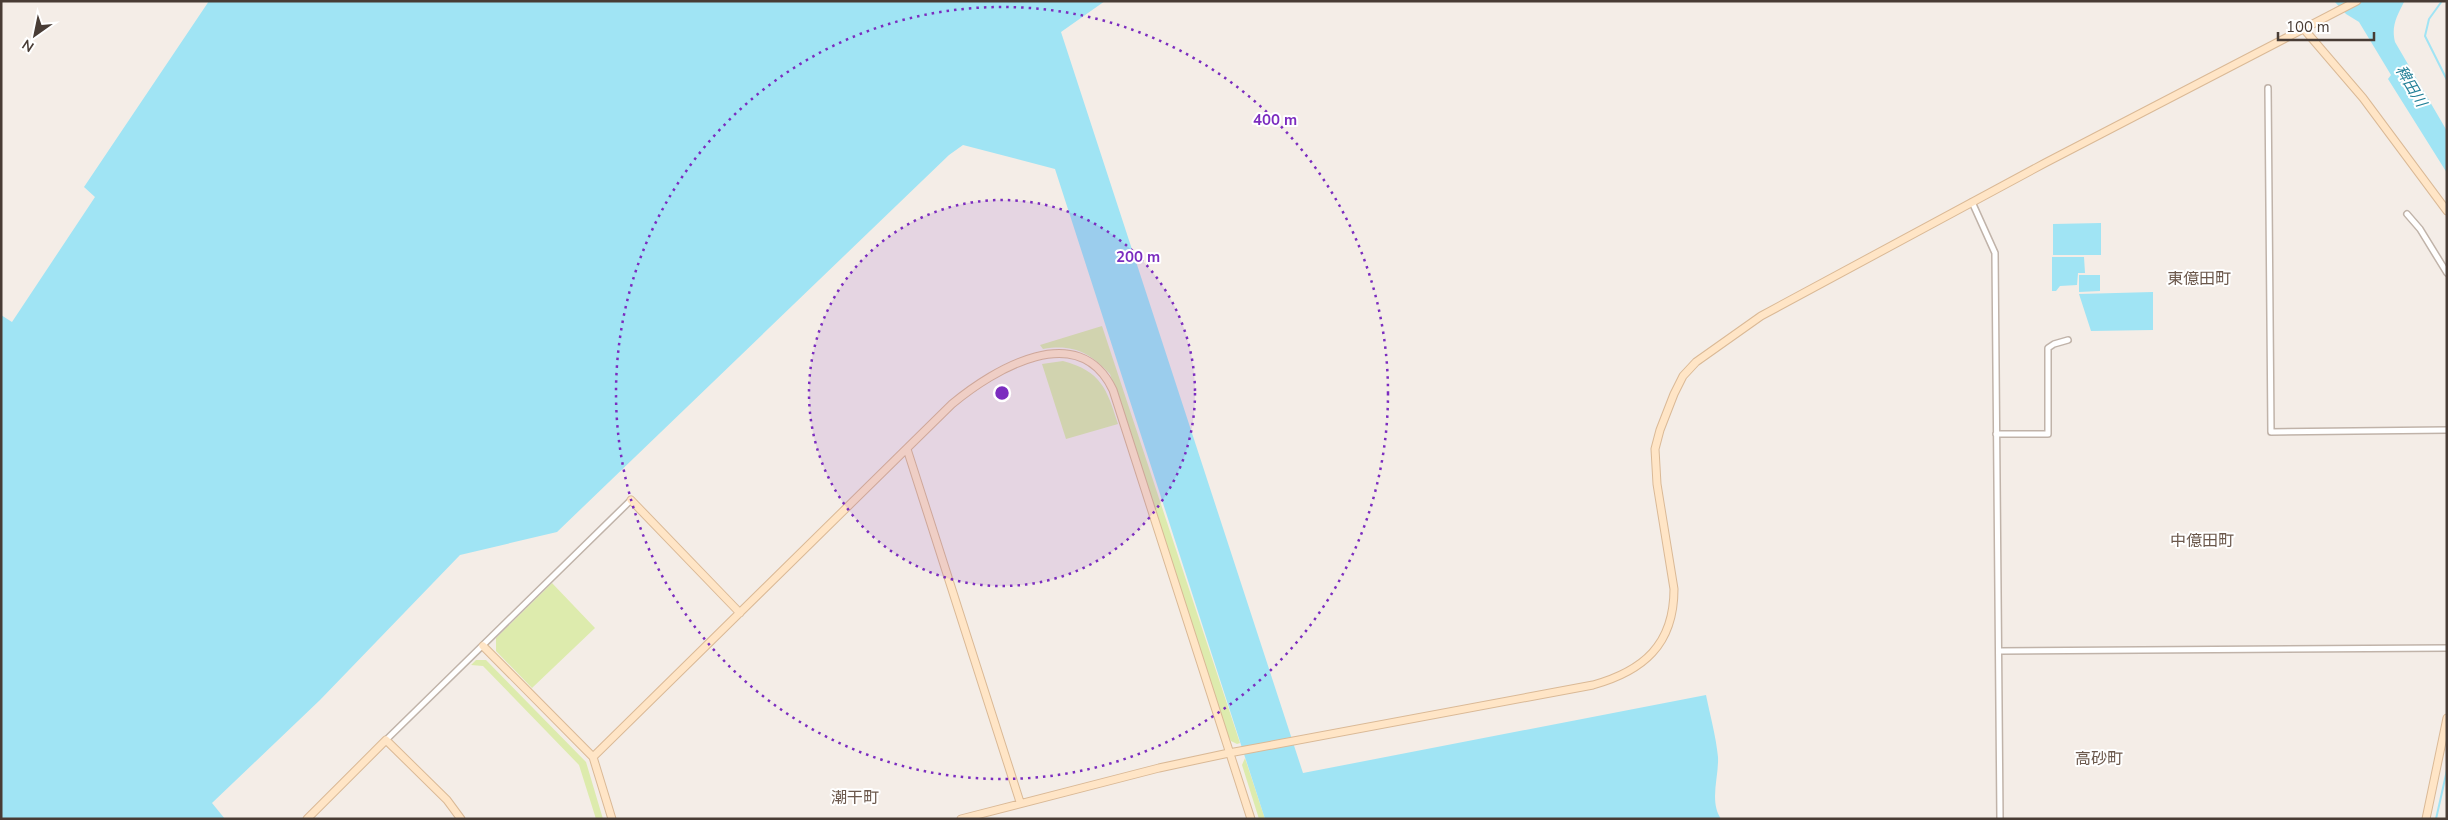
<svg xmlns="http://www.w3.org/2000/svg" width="2448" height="820" viewBox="0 0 2448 820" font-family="'Nunito Sans','Noto Sans JP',sans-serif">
	<rect width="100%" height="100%" fill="#f4ede7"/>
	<path fill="#ddebad" d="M 1102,326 L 1240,743 L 1237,744 L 1231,741 L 1225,730 L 1110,374 C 1089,352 1073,344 1043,349 L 1040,345 Z
		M 1063,361 C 1101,371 1107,389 1118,424 L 1066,439 L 1042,364 Z
		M 552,583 L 595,628 L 532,688 L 496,651 L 496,638 Z
		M 476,660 L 486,660 L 586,762 L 603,819 L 596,819 L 579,765 L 483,666 L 471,665 Z
		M 1245,758 L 1265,819 L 1259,819 L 1242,765 Z"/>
	<path fill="#a0e4f4" d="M 209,1 L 1105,1 L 1061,32 L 1303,773 L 1706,695 C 1710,715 1716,736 1718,757 C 1719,777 1709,801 1721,819 L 1265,819 L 1055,169 L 963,145 L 949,155 L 557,532 L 460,555 L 320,700 L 212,803 L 225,819 L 1,819 L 1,315 L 12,322 L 95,197 L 84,187 Z
		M 2334,1 L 2404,2 C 2397,16 2391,26 2395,42 L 2447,131 L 2447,173 L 2388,79 L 2391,75 L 2359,22 L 2346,14 Z
		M 2101,223 L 2101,255 L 2053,255 L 2053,224 Z
		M 2052,257 L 2084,257 L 2085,273 L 2078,273 L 2077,285 L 2060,286 L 2056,291 L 2052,291 Z
		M 2079,275 L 2100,275 L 2100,291 L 2079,292 Z
		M 2153,292 L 2153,330 L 2091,331 L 2079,294 Z"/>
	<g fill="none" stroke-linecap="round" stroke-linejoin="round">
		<path stroke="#a0e4f4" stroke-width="2" d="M 2442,1 L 2429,19 L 2425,36 L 2447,80
			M 2436,819 L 2447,770"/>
		<defs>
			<path id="street" d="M 2268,88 L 2271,432 L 2447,430
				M 1972,202 L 1995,253 L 2000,819
				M 2407,214 L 2420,229 L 2447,273
				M 1996,434 L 2048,434 L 2048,348 L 2054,344 L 2068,340
				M 2000,651 L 2447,648
				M 386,740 L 631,500"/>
			<path id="secondary" d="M 2303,28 L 2363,98 L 2447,211
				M 907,449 L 1020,802
				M 631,500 L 740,613
				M 483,646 L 593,757
				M 307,819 L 386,740 L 447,800 L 461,819
				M 612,819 L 593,757 L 952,404 C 994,369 1079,318 1113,390 L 1251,819
				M 961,819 L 1159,768 L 1229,753 L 1593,685 C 1643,671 1674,645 1674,589 L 1657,484 L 1655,449 L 1660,430 L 1674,394 L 1683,376 L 1696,362 L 1761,316 L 2045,163 L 2357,1
				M 2426,819 L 2447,718"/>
		</defs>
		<use href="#street" stroke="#c0b3a9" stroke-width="8"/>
		<use href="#secondary" stroke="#dab996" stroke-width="9"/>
		<use href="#street" stroke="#fff" stroke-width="5"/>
		<use href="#secondary" stroke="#ffe5c6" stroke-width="7"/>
	</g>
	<circle cx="1002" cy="393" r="193" fill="#7b2cbf" fill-opacity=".12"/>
	<g fill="none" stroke="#7b2cbf" stroke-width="2.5" stroke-dasharray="2.5 5">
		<circle cx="1002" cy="393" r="193"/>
		<circle cx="1002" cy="393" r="386"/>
	</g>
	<g text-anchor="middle" stroke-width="4" stroke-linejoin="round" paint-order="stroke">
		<g font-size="15" font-style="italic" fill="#238098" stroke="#fff">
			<text transform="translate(2411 86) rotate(59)" y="5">稗田川</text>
		</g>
		<g font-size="16" fill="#6b584c" stroke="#fff">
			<text x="2199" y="284">東億田町</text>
			<text x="2202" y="546">中億田町</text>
			<text x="2099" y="764">高砂町</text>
			<text x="855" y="803">潮干町</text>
		</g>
	</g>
	<circle cx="1002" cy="393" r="8" fill="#7b2cbf" stroke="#fff" stroke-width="2.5"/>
	<g font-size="15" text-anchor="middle" font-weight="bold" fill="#7b2cbf" stroke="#fff" stroke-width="4" stroke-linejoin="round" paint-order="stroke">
		<text x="1275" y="125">400 m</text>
		<text x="1138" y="262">200 m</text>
	</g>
	<rect width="2448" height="820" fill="none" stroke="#483c35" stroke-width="5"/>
	<g transform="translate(35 35) rotate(213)" stroke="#ffffff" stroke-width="4" paint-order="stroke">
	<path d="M0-4L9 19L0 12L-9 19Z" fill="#483c35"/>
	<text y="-8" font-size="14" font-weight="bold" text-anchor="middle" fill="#483c35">N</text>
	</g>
	<path d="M2278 32v8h96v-8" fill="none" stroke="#483c35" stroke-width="2.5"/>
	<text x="2286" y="32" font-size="15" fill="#483c35" stroke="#ffffff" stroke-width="4" paint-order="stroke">100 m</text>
</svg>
